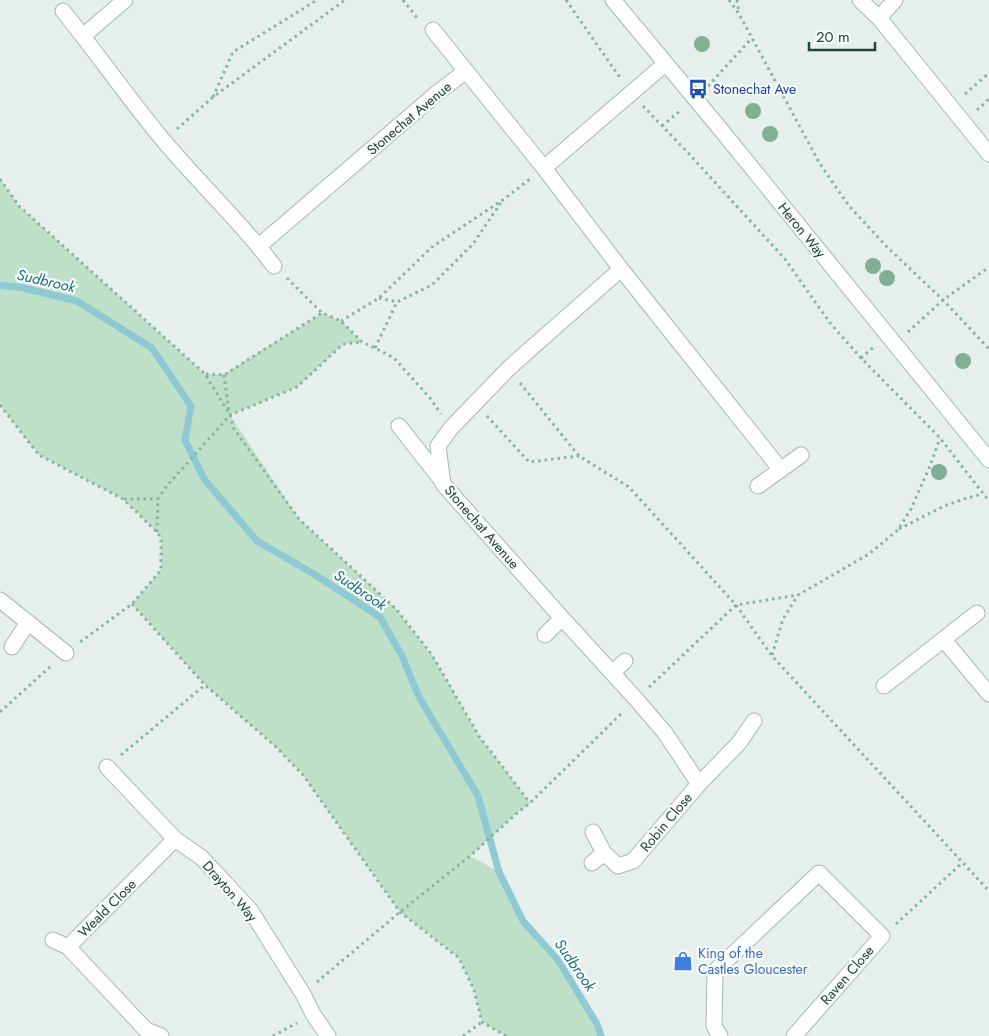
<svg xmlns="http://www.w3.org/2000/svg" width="989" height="1036" viewBox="0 0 989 1036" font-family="Jost,sans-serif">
	<rect width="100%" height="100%" fill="#e6efeb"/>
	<path fill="#bfe0c8" d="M 0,179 L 19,206 L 205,374 L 224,374 L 322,313 L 341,321 L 362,342 L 343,344 L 297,387 L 230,415 L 299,519 L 396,609 L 432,655 L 479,736 L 530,803 L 516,814 L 470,856 L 499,872 L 523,921 L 558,960 L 597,1024 L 601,1036 L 506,1036 L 482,1022 L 474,990 L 459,958 L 400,912 L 303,775 L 275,746 L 205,685 L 132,604 L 161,570 L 161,538 L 157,532 L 123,499 L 39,455 L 0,405 Z"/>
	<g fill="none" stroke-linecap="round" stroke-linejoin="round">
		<path stroke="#8ec9d4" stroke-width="7" d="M 0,285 L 24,288 L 77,301 L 152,348 L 191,406 L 185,440 L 204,479 L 257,541 L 314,574 L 380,617 L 402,656 L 419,697 L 478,796 L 499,872 L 523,921 L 558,960 L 597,1024 L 601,1036"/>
		<defs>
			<path id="minor" d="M 613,0 L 717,125 L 989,460
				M 860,0 L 879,18
				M 895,0 L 879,18 L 989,154
				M 63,11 C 97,53 128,98 163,140 C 199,183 240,221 274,266
				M 433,30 L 466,71
				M 83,36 L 125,0
				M 544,168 L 665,64
				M 259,246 L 437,93 L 466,71 L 544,168 L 621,269 L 781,470
				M 621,269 L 509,368 L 451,428 L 438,446 L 443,484 L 562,618 L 636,699 L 665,733 L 699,784
				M 399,426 L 443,482
				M 758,486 L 801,455
				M 0,600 L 66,653
				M 545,635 L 562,618
				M 944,640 L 989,694
				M 12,647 L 28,622
				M 612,673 L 625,661
				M 884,686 L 977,613
				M 107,767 L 175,839 L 202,858 L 251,911 L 303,994 L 313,1014 L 328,1036
				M 593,832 L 604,853 L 618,866 L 633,861 L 699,784 L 739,743 L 754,721
				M 592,863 L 604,853
				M 53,940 L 68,947
				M 161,1036 L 146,1030 L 68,947 L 175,839
				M 720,1036 L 714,1026 L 715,971 L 819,873 L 882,936 L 794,1036"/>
		</defs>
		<use href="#minor" stroke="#a8b8b2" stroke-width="17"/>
		<path stroke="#86b3a5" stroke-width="3" stroke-dasharray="2.5 4" stroke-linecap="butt" d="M 403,0 L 418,19
			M 566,0 L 621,79
			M 729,0 L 739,14 L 820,164 L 849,206 L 888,248 L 943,300 L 989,349
			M 737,0 L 739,13
			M 708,86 L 752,38
			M 965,94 L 989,73
			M 213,97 L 233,52 L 317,0
			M 643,106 L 691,156 L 785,259 L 830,323 L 861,358 L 940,438 L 989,501
			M 977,110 L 989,99
			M 662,126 L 681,110
			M 177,129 L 213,97 L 345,0
			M 0,179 L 19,206 L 205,374 L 230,415 L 234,429 L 299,519 L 396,609 L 432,655 L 479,736 L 530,803
			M 287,278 L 322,313 L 341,321 L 362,342 L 375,348 L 394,358 L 430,398 L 441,414
			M 379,298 L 397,302
			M 341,321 L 379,298 L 432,247 L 504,199 L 530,179
			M 908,332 L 943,300 L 989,267
			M 375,348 L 397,302 L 432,285 L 473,244 L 502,201
			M 861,358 L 874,347
			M 206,374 L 224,375 L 322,313
			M 224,375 L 229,412
			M 520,383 L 579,456 L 629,487 L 736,605 L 772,656 L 989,891
			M 0,405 L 39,455 L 123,499 L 157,532 L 161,538 L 161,570 L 132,604 L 80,642
			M 487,416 L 529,462 L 579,456
			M 124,499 L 158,499
			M 899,529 L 944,506 L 967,498 L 982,494
			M 157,532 L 158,499 L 166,487 L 230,415 L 297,387 L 343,344 L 362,342
			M 132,604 L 205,685 L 275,746 L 303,775 L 400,912 L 459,958 L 474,990 L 482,1022 L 506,1036
			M 772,655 L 783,619 L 798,595
			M 649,687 L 736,605 L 798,595 L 869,554 L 898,530 L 911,509 L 930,466 L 940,438
			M 0,712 L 52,665
			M 121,755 L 205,685
			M 896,924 L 962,863
			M 317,982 L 400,912 L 470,856 L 516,814 L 530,803 L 623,712
			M 273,1036 L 297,1023
			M 463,1036 L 482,1022"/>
		<use href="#minor" stroke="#fff" stroke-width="15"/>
	</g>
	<g fill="#80af93">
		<circle cx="702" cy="44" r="8"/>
		<circle cx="753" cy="111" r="8"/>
		<circle cx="770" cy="134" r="8"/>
		<circle cx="873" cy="266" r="8"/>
		<circle cx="887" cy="278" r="8"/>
		<circle cx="963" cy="361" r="8"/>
		<circle cx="939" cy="472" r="8"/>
	</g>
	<defs>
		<symbol id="bus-bare" viewBox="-9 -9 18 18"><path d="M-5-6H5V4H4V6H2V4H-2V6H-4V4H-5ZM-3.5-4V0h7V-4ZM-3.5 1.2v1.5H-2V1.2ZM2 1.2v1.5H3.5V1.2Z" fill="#1a4fb4" stroke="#f7fbf9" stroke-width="2.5" paint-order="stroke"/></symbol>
		<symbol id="shop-bare" viewBox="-9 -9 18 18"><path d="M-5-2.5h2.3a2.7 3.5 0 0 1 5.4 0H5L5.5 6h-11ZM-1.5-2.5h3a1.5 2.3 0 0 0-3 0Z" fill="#3f7fe0" stroke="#f7fbf9" stroke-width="2.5" paint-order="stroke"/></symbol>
	</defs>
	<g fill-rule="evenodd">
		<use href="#bus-bare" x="684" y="75" width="28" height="28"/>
		<use href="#shop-bare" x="669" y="947" width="28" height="28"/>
	</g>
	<g text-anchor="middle" stroke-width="4.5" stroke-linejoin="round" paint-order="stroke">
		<g font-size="14" fill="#164399" stroke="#f7fbf9" text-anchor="start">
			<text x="713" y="94">Stonechat Ave</text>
		</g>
		<g font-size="14" fill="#24423a" stroke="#f7fbf9">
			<text transform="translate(409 118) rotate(-40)" y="5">Stonechat Avenue</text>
			<text transform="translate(802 230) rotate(51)" y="5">Heron Way</text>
			<text transform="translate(482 527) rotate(49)" y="5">Stonechat Avenue</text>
			<text transform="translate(666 822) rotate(-50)" y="5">Robin Close</text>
			<text transform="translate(230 891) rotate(49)" y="5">Drayton Way</text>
			<text transform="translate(107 908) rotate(-45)" y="5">Weald Close</text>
			<text transform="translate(847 975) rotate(-49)" y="5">Raven Close</text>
		</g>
		<g font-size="14" fill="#366cbe" stroke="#f7fbf9" text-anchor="start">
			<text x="698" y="958">King of the<tspan x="698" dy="16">Castles Gloucester</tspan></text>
		</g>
		<g font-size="15" font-style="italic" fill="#1c6f80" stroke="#f7fbf9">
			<text transform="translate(46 281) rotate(13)" y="5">Sudbrook</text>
			<text transform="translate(360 590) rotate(34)" y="5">Sudbrook</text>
			<text transform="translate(575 965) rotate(55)" y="5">Sudbrook</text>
		</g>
	</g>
	<path d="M809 42v8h66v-8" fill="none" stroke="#24423a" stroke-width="2.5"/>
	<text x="816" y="42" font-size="15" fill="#24423a" stroke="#f7fbf9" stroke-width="4" paint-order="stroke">20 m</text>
</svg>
